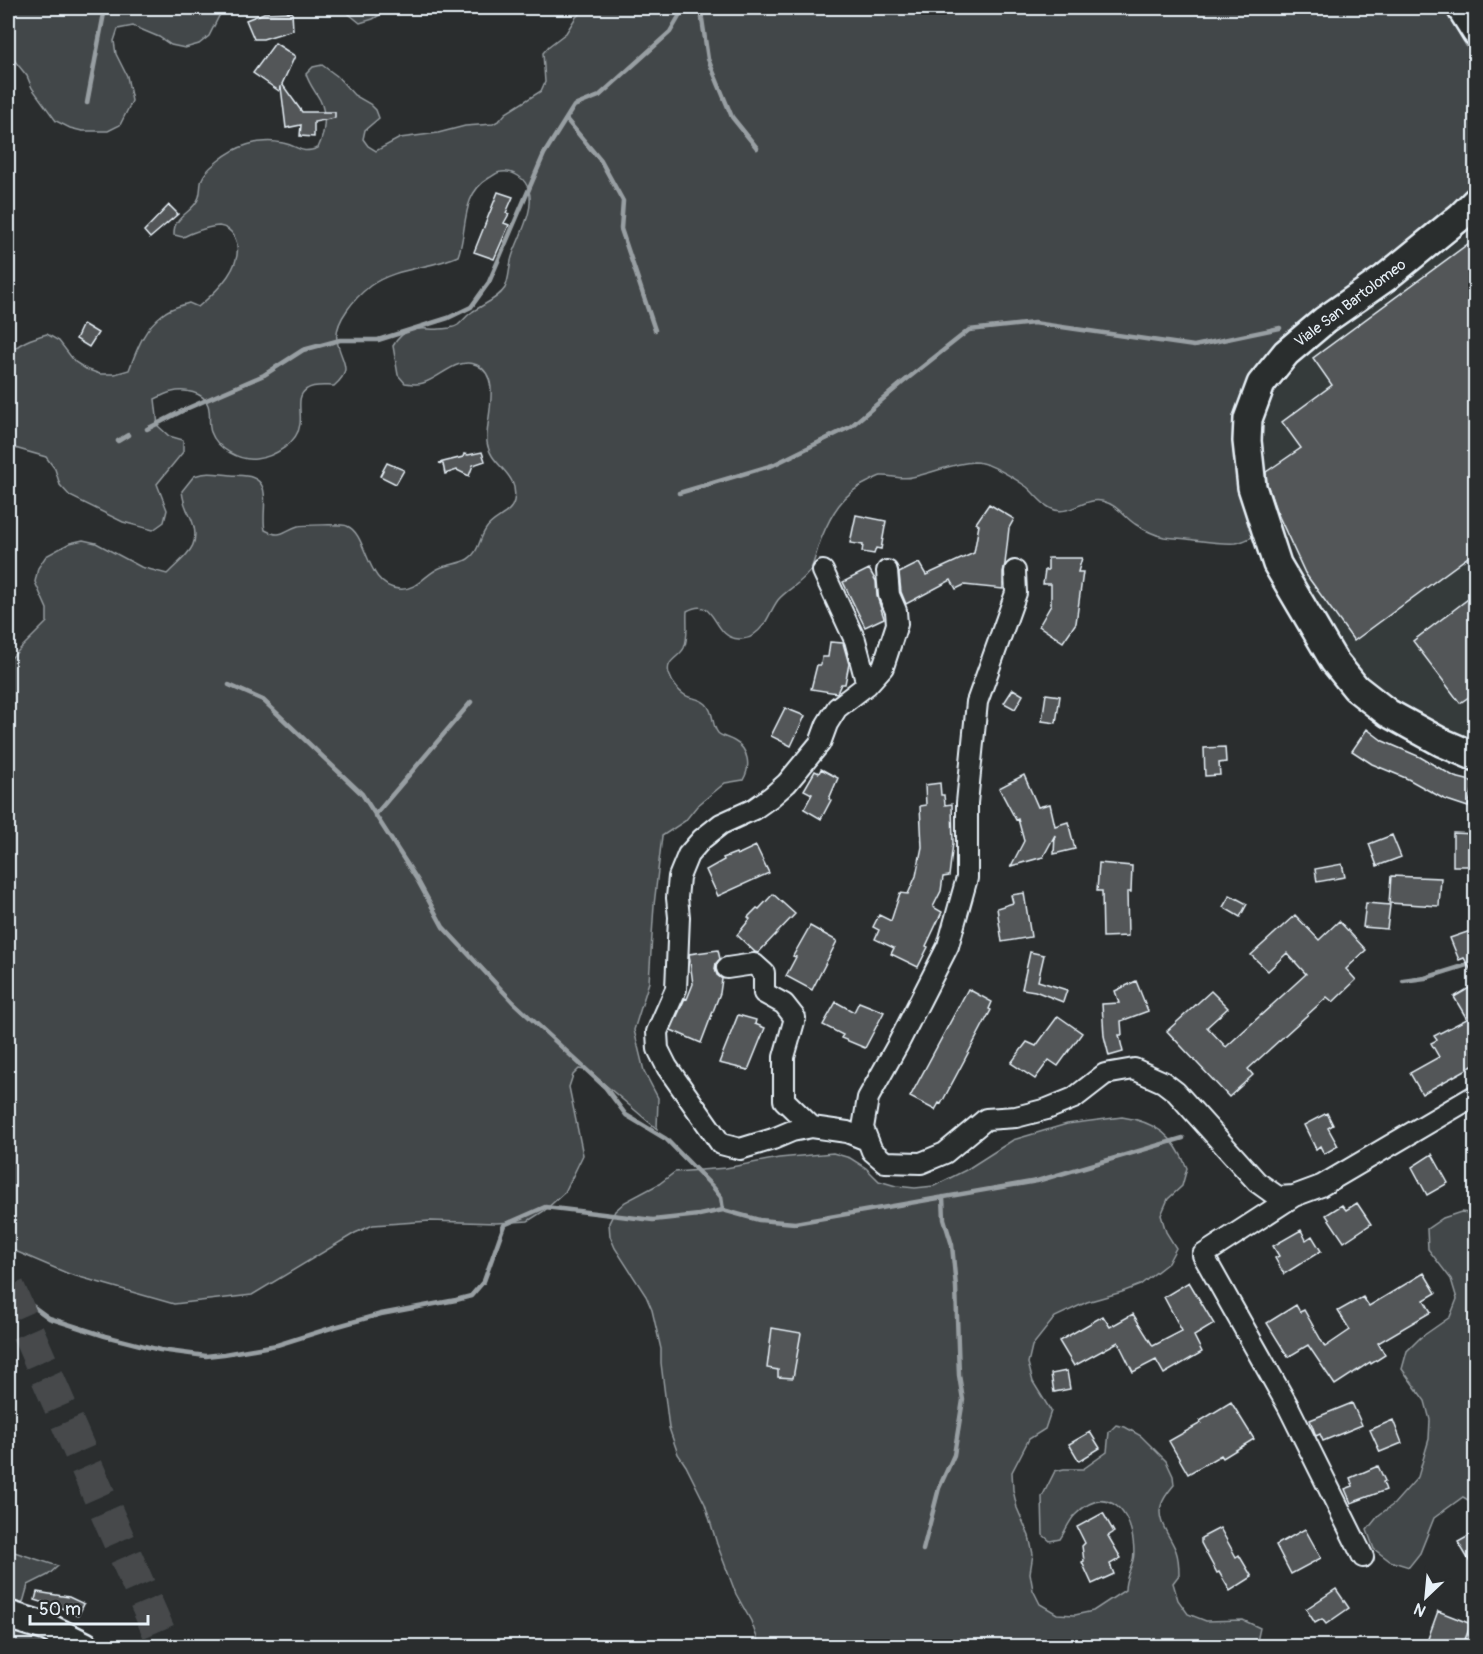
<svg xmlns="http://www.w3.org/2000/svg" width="1483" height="1654" viewBox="0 0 1483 1654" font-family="Pangolin,sans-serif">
	<rect width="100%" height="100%" fill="#2a2d2e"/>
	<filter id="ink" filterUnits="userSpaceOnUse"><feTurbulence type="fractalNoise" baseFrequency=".0167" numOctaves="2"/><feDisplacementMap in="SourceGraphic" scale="12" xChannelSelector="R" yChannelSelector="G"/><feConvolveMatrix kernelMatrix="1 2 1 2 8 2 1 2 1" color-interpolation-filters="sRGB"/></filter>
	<g filter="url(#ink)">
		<path fill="#363a3b" d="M 1475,228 L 1475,743 L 1438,728 L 1387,700 L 1349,659 L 1301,573 L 1259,476 L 1259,436 L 1269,401 L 1306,355 Z"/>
		<path fill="#424648" stroke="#959ca0" stroke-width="1.5" d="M 8,8 L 215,8 L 220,14 L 209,36 L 199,44 L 185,48 L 171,45 L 159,37 L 133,26 L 118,29 L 114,41 L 116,54 L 127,76 L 132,101 L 120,125 L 108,131 L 82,131 L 70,128 L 56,121 L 32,88 L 27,76 L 10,55 L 8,54 Z
			M 347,8 L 391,8 L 373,19 L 360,23 L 349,14 Z
			M 587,8 L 1444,8 L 1475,61 L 1475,187 L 1462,200 L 1349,288 L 1298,325 L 1275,346 L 1250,376 L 1241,404 L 1233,451 L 1240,486 L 1257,535 C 1251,537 1243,542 1236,543 C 1220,544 1203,541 1187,539 C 1179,538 1171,538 1164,537 C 1154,535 1143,529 1135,524 C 1123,516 1118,505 1102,501 C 1084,497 1068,518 1050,508 C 1041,503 1035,494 1027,487 C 1014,478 989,462 974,462 C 953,463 933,473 912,477 C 902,480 891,475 881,476 C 877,477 872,480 868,482 C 843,493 831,514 821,539 C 817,549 815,560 811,569 C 804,582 787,589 778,600 C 768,614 768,625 752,636 C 748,639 744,639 739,639 C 711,638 717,594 687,611 C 686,622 689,637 684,648 C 679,658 665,660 669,674 C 672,683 680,694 689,697 C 696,699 700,699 706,704 C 715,713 711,725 718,733 C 722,737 729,738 734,741 C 749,749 751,767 743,780 L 725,783 L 697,806 L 685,821 L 662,836 L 654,905 L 649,982 L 634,1030 L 644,1071 L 658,1098 L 657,1129 L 589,1071 L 579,1069 L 573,1075 L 569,1087 L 583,1155 L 565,1192 L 544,1211 L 528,1221 L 496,1223 L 430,1221 L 373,1225 L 355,1233 L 252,1295 L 174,1304 L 69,1274 L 8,1248 L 8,661 L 47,622 L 47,609 L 35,582 L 38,568 L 46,556 L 70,543 L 83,540 L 96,543 L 141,567 L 167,574 C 186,555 203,546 191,518 C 186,509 183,501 182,491 L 194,476 C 209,471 216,474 231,475 C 243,476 258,474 263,488 C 267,500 262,517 265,530 C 282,539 282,531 298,526 C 302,525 344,524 347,526 C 368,534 365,586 399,589 C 418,591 426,572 442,567 C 450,564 460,564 468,559 C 479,552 479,539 486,529 C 493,517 511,515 514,501 C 520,472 490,467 487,442 C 485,420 503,378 477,365 C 458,356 440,378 423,383 C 417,385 411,384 405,383 L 398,375 L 393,346 C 409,319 426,333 450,328 C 454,327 455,327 458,325 C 463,321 466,316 472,312 C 482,305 498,299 505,288 C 509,280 509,270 511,261 C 512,255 515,249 517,244 C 523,229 534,207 529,191 C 526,179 514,170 501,172 C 497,172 493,176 489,178 C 460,195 468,230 458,256 C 430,269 396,267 370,286 C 356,297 334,321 337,340 C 340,361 355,368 334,386 C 326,386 314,384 307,389 C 295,396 302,412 300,424 C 298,443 274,457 256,459 C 240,461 217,449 211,432 C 208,424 211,414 208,405 C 204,392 184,389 172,392 C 166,393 160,397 155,399 L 158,426 L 169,436 L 183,440 L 183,452 L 157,484 L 167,510 L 164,522 L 153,530 L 123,522 L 70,496 L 60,485 L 55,469 L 46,457 L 15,448 L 8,442 L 8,355 C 18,343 32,338 47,334 L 59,341 L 75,362 L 86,369 L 100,374 L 115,374 L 129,370 C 137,349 144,328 163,314 C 170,308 180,306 189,303 L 198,307 C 216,292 248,263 234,236 C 231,231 226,227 219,226 C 211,226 200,230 192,233 C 189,234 186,236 183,237 C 182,237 175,235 174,235 C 174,232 174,229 175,226 C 180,214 195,210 199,197 C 201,191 200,184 202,179 C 205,171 212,166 218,161 C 236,146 259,138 283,143 C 300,146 299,155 318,148 C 325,133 327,115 320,100 C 315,91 309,84 306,74 L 313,67 L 322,65 L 337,76 L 354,95 L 370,104 L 376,110 L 379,118 L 365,130 L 363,139 L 368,146 L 376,151 L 400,138 L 438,133 L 465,126 L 493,124 L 500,120 L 506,113 L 541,91 L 545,82 L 543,53 L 549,46 L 566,33 L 576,17 Z
			M 1122,1117 C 1157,1122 1174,1136 1187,1168 L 1182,1186 L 1168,1199 L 1161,1215 L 1166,1232 L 1176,1248 L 1168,1263 L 1140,1285 L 1122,1292 L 1087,1302 L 1055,1317 L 1032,1346 L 1028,1363 L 1033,1382 L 1051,1411 L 1045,1429 L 1029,1439 L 1012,1472 L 1013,1490 L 1017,1508 L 1029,1536 L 1033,1554 L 1030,1573 L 1033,1590 L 1040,1604 L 1057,1614 L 1075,1615 L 1093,1611 L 1125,1590 C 1125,1580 1129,1573 1132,1563 C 1135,1556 1134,1547 1133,1540 C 1128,1505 1103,1486 1075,1515 C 1069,1521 1065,1532 1060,1539 L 1050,1541 L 1043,1535 L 1042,1497 L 1055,1471 L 1064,1469 L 1083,1469 L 1107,1452 L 1109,1432 L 1116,1425 L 1125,1427 L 1141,1436 L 1166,1461 L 1173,1476 L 1174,1485 C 1169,1491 1163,1498 1161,1506 C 1156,1521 1171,1537 1176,1551 C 1179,1559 1179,1567 1179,1575 L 1173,1583 L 1178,1600 L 1188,1614 L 1206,1621 L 1243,1620 L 1260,1628 L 1256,1646 L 760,1646 L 751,1621 L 736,1594 L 717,1544 L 705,1504 L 686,1466 L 678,1454 L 669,1428 L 661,1363 L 661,1349 L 652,1310 L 646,1296 L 615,1248 L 610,1236 L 609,1223 L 615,1211 L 625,1202 L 659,1184 L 675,1172 L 726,1168 L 779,1158 L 833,1153 L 850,1158 L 866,1168 L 879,1181 L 896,1186 L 915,1188 L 934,1186 L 966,1170 L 1013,1140 L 1067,1124 Z
			M 1461,1212 L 1475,1214 L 1475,1504 L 1463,1497 L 1434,1518 L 1420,1553 L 1409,1567 L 1390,1561 L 1374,1549 L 1367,1530 L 1379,1515 L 1394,1504 L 1418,1477 L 1429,1439 L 1430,1420 L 1425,1401 L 1402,1369 L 1407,1351 L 1420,1338 L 1450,1317 L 1457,1299 L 1451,1279 L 1428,1249 L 1427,1229 L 1443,1218 Z
			M 8,1550 L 58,1566 L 48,1575 L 28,1585 L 22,1606 L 8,1601 Z
			M 8,1624 L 67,1646 L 8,1646 Z"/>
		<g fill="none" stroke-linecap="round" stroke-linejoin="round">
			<path stroke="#989fa3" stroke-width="4.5" d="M 701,8 L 702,19 L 708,59 L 732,117 L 757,148
				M 87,103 L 105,8
				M 566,119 L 601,161 L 623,201 L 621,229 L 655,330
				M 147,429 L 188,408 L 264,375 L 303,350 L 340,340 L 378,340 L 448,318 L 471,307 L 489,282 L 544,154 L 574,106 L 599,96 L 670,32 L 684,8
				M 118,441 L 128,435
				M 679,493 L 773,465 L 850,427 L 902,383 L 969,330 L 1034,323 L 1194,346 L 1280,328
				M 229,685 L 263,700 L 362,794 L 418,881 L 443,927 L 513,1002 L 605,1087 L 626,1115 L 666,1139 L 713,1187 L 721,1197 L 723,1210
				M 375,815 L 471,702
				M 1403,981 L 1425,978 L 1473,963
				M 8,1288 L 49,1318 L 105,1336 L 160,1350 L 206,1356 L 224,1354 L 277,1345 L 331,1328 L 381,1314 L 456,1300 L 471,1296 L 484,1281 L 504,1225 L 545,1207 L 653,1220 L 699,1215 L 723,1210 L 759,1220 L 795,1223 L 1037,1181 L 1183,1138
				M 923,1550 L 939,1488 L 954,1455 L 963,1400 L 959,1375 L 956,1287 L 952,1245 L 944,1219 L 943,1197"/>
		</g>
		<path fill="#535759" stroke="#e8f1f8" stroke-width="1.5" d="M 292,12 L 293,30 L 263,39 L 254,39 L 246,20 L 264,13 Z
			M 275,43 L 295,56 L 282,84 L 302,112 L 335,112 L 335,118 L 314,122 L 314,137 L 300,136 L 301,125 L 286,128 L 281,87 L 279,91 L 253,73 Z
			M 498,192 L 513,197 L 506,213 L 509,214 L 504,223 L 509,225 L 494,259 L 474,252 Z
			M 169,205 L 178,214 L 150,238 L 144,231 Z
			M 1476,238 L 1476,551 L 1354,641 L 1305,573 L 1276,510 L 1267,484 L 1266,472 L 1301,448 L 1282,422 L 1332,385 L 1313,358 Z
			M 83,324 L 98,333 L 89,347 L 76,339 Z
			M 482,452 L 485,461 L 473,465 L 469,476 L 457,470 L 445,474 L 443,464 L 439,463 L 463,457 L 464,454 L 468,455 Z
			M 387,463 L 404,470 L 396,484 L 380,476 Z
			M 989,504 L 1014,519 L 1009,528 L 1005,564 L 1003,572 L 1003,589 L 964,585 L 956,589 L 951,580 L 906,604 L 901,592 L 899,573 L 919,563 L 926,575 L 974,553 L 979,525 L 976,523 Z
			M 856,515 L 886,521 L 881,549 L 876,548 L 874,554 L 862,552 L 863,545 L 850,543 Z
			M 1048,558 L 1082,558 L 1078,572 L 1083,572 L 1076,623 L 1063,642 L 1039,626 L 1051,605 L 1051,584 L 1043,584 L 1045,570 L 1048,570 Z
			M 869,569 L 876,581 L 877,596 L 884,618 L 865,627 L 843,582 Z
			M 1476,593 L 1476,692 L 1460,703 L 1413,641 Z
			M 830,642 L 843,643 L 849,664 L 845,684 L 841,684 L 837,693 L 811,689 L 817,665 L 821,665 L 822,657 L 828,657 Z
			M 1013,689 L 1023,695 L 1015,709 L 1004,703 Z
			M 1046,694 L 1060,696 L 1056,723 L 1042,721 Z
			M 785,708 L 805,716 L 791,746 L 771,736 Z
			M 1367,729 L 1383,741 L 1420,757 L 1455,777 L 1475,782 L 1468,807 L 1444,799 L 1408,779 L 1372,764 L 1352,751 Z
			M 1225,747 L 1226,762 L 1219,763 L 1220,775 L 1205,776 L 1204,748 Z
			M 821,769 L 838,778 L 829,799 L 831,800 L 821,819 L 804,809 L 812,794 L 804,790 L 815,771 L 819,773 Z
			M 1024,775 L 1038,807 L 1050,804 L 1055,826 L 1068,822 L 1075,849 L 1054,854 L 1055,835 L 1043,857 L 1011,866 L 1024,841 L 1018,819 L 1016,820 L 999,788 Z
			M 940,783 L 941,795 L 944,795 L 945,805 L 952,804 L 953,843 L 949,876 L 943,877 L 941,891 L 933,907 L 942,912 L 926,946 L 928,947 L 918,967 L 891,954 L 894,948 L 875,939 L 879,930 L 873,927 L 879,915 L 891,921 L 900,893 L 908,894 L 916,876 L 922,847 L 920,806 L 926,805 L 925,785 Z
			M 1453,833 L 1476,834 L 1476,866 L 1453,866 Z
			M 1392,835 L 1401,857 L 1377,866 L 1369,844 Z
			M 756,846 L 769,873 L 718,896 L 706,870 L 724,860 L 723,858 L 736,853 L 737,855 Z
			M 1099,863 L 1132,866 L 1131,892 L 1127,892 L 1128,936 L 1103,937 L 1102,891 L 1097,891 Z
			M 1342,864 L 1345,877 L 1317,882 L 1315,869 Z
			M 1391,876 L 1441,878 L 1439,906 L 1389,903 Z
			M 1024,893 L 1031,937 L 1002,942 L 997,908 L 1013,903 L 1011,895 Z
			M 773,894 L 795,914 L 758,953 L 755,952 L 737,935 L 750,919 L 748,917 L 757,908 L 759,909 Z
			M 1230,895 L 1247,904 L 1240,917 L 1223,907 Z
			M 1366,903 L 1390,905 L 1387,929 L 1363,927 Z
			M 1295,915 L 1319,940 L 1339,921 L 1366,950 L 1346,969 L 1356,980 L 1333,1002 L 1327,997 L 1248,1069 L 1253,1075 L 1229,1097 L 1167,1031 L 1211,991 L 1228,1008 L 1207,1027 L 1226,1047 L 1306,974 L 1287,953 L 1268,971 L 1251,955 Z
			M 810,926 L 837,941 L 812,990 L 786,976 L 796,957 L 793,956 Z
			M 1476,929 L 1476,979 L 1464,958 L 1459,960 L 1450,938 Z
			M 718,950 L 720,959 L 716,963 L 715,969 L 717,975 L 722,979 L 720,993 L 701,1043 L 671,1030 L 685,998 L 687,999 L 693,984 L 689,954 Z
			M 1030,952 L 1044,955 L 1038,981 L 1067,990 L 1063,1002 L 1035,991 L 1022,989 Z
			M 1136,981 L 1148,1011 L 1121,1021 L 1122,1035 L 1119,1035 L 1123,1052 L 1109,1056 L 1104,1036 L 1102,1004 L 1119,1003 L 1115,991 Z
			M 1476,984 L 1476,1064 L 1422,1094 L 1410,1073 L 1439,1057 L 1431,1043 L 1437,1040 L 1434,1036 L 1467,1019 L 1454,997 Z
			M 968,989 L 992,1002 L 989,1009 L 991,1010 L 941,1104 L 939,1103 L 935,1110 L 910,1097 Z
			M 836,1002 L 854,1012 L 859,1002 L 884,1012 L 865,1048 L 841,1038 L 843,1035 L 823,1025 Z
			M 738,1015 L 756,1020 L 755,1024 L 765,1028 L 748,1070 L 719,1063 Z
			M 1058,1016 L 1082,1033 L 1058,1066 L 1049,1060 L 1035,1079 L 1011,1063 L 1027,1042 L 1036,1046 Z
			M 1327,1113 L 1333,1125 L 1328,1128 L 1338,1146 L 1324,1154 L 1320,1146 L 1316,1149 L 1304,1125 Z
			M 1432,1154 L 1448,1183 L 1427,1195 L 1412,1167 Z
			M 1357,1203 L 1371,1224 L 1344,1242 L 1326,1215 L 1342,1205 L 1346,1210 Z
			M 1301,1230 L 1306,1240 L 1312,1236 L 1321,1251 L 1284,1274 L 1275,1258 L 1279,1256 L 1273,1246 Z
			M 1424,1273 L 1436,1293 L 1424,1300 L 1431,1312 L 1378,1343 L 1385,1355 L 1371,1364 L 1370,1362 L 1335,1385 L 1308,1345 L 1288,1357 L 1267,1323 L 1296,1305 L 1300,1312 L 1304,1310 L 1325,1347 L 1350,1330 L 1338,1311 L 1363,1297 L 1369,1306 Z
			M 1189,1282 L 1214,1324 L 1194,1336 L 1202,1352 L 1164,1374 L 1156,1360 L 1133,1372 L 1118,1342 L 1074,1366 L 1059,1341 L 1103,1316 L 1110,1327 L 1133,1314 L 1153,1346 L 1182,1331 L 1164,1297 Z
			M 772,1328 L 801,1333 L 793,1378 L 778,1377 L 778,1370 L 767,1368 Z
			M 1067,1371 L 1070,1389 L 1054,1392 L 1051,1374 Z
			M 1231,1402 L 1254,1439 L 1223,1458 L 1221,1455 L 1188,1474 L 1169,1441 L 1201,1423 L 1200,1421 Z
			M 1352,1403 L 1362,1425 L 1323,1441 L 1320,1434 L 1316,1436 L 1310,1420 Z
			M 1393,1420 L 1402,1443 L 1380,1452 L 1370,1430 Z
			M 1090,1432 L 1100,1448 L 1079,1461 L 1069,1444 Z
			M 1378,1466 L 1385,1481 L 1383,1482 L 1386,1490 L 1351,1503 L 1345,1489 L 1353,1486 L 1350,1478 Z
			M 1103,1513 L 1114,1532 L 1108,1536 L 1121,1558 L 1110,1564 L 1114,1574 L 1092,1584 L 1082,1562 L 1084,1561 L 1082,1546 L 1085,1543 L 1077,1527 Z
			M 1220,1528 L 1236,1557 L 1239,1555 L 1252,1577 L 1230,1591 L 1219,1572 L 1217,1573 L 1201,1543 L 1201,1538 Z
			M 1305,1529 L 1321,1558 L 1291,1574 L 1276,1545 Z
			M 1476,1532 L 1476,1572 L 1458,1542 Z
			M 1336,1589 L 1349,1608 L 1326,1624 L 1322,1619 L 1315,1623 L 1306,1609 Z
			M 37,1592 L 69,1597 L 84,1604 L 78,1616 L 64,1609 L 35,1600 Z
			M 1438,1611 L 1471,1624 L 1462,1647 L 1425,1647 Z"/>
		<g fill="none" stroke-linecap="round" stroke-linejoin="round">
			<path stroke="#464a4c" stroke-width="33" stroke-dasharray="33 16" stroke-linecap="butt" d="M 8,1287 L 165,1646"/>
			<defs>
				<path id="street" d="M 823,571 L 855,640 L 867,685
					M 1015,571 L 1016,593 L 977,702 L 967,803 L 967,878 L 948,946 L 897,1046 L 868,1098 L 863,1128 L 872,1151 L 885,1162 L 921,1163 L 945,1153 L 986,1119 L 1016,1117 L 1047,1109 L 1074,1098 L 1105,1074 L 1134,1069 L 1163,1082 L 1176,1092 L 1257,1182 L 1278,1197 L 1294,1196 L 1321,1186 L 1476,1095
					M 727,968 L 754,964 L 764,973 L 764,993 L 784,1004 L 795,1018 L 784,1057 L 784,1100 L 812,1127
					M 867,1140 L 847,1132 L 812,1127 L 792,1131 L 773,1139 L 740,1149 L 721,1144 L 667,1067 L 658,1049 L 657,1032 L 676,989 L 679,917 L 677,898 L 679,877 L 688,855 L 702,839 L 721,824 L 754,809 L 771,797 L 787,783 L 820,743 L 827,724 L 837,708 L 867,685 L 883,667 L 897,624 L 896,611 L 889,595 L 887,571
					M 1294,1196 L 1203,1255 L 1288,1406 L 1363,1557"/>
				<path id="secondary" d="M 1461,8 L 1476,32
					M 1476,201 L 1460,217 L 1385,278 L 1325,320 L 1286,353 L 1261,384 L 1248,419 L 1247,441 L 1252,487 L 1277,564 L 1334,661 L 1356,688 L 1388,713 L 1441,742 L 1476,757
					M 8,1615 L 47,1627 L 85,1646"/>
			</defs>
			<use href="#street" stroke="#e8f1f8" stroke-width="24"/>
			<use href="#secondary" stroke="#e8f1f8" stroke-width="32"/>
			<use href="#street" stroke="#2a2d2e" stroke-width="20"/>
			<use href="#secondary" stroke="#2a2d2e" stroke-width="27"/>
		</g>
	</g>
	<g text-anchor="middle" stroke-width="6" stroke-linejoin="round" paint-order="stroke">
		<g font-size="15" fill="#e8f1f8" stroke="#2a2d2e">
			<text transform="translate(1350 303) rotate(-37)" y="5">Viale San Bartolomeo</text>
		</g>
	</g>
	<rect width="1483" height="1654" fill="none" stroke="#2a2d2e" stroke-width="30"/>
	<rect x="15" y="15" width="1453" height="1624" fill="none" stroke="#e8f1f8" stroke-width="2" filter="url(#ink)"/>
	<g transform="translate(1426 1597) rotate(206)" stroke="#2a2d2e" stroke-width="4.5" paint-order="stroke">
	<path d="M0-4.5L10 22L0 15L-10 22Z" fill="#e8f1f8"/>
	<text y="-9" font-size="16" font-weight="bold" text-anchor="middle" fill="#e8f1f8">N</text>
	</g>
	<path d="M30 1615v9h118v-9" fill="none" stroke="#e8f1f8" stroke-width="3"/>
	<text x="39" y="1615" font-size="18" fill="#e8f1f8" stroke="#2a2d2e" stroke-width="4.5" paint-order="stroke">50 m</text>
</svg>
